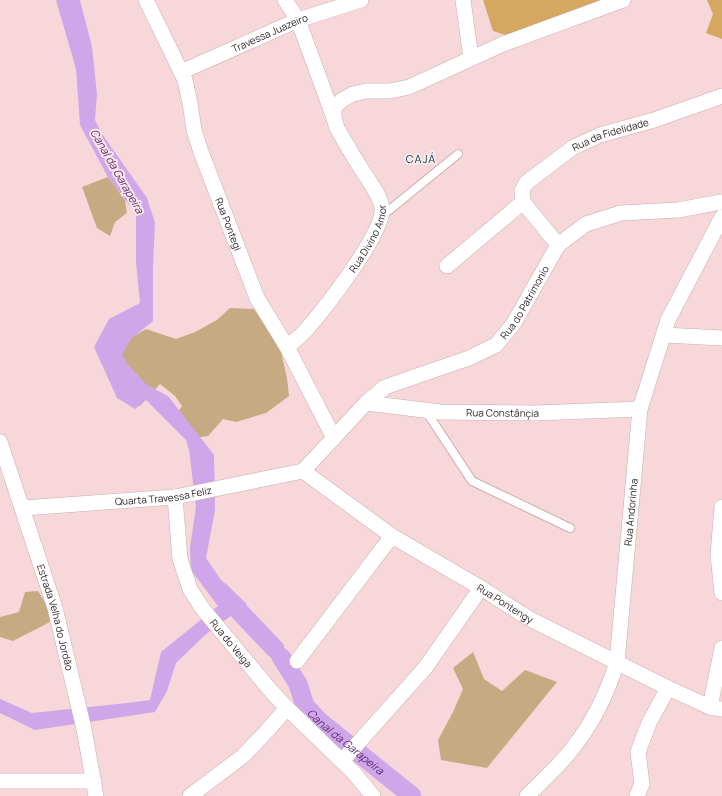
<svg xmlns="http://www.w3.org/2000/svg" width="722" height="796" viewBox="0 0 722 796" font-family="Manrope,sans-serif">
	<rect width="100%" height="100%" fill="#f7d7d9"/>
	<path fill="#c6aa82" d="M 108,177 L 125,200 L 127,213 L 115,222 L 110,236 L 97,228 L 82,187 Z
		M 230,308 L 254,309 L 280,348 L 287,378 L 289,396 L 266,413 L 236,422 L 223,419 L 208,436 L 186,439 L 170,423 L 182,406 L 175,396 L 160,384 L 140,406 L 117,398 L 109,319 L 131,338 L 146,329 L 176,339 L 195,332 L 217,320 Z
		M 38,591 L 46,604 L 52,621 L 13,641 L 0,637 L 0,617 L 19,612 L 25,592 Z
		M 473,652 L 484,679 L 502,691 L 525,670 L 557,682 L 487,768 L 441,760 L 438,740 L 453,712 L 463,689 L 453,668 Z"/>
	<path fill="#d6a761" d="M 483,0 L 626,0 L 611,10 L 570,11 L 543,30 L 521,40 L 493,31 Z
		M 707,0 L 722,0 L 722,39 L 706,33 L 713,14 Z"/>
	<path fill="#d0a6ea" d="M 56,0 L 80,0 L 92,47 L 97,94 L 95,120 L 102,134 L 147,198 L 155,223 L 153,266 L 153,321 L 131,339 L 122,355 L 128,365 L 147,385 L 168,396 L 214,455 L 215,510 L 206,558 L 221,580 L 247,604 L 205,635 L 176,663 L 167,691 L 155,712 L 35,730 L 0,713 L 0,699 L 32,713 L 127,703 L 150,700 L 161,652 L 218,606 L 191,570 L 190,547 L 196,507 L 189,450 L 186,440 L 146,400 L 135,409 L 117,398 L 94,347 L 109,319 L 140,303 L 136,263 L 136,214 L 108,177 L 80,125 L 76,69 Z"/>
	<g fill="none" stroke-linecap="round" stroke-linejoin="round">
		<g stroke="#d0a6ea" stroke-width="19">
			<path d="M 221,592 L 275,649"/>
			<path id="s1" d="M 281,657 L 298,684 L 305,706 L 319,721 L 412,796"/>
		</g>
		<defs>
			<path id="service" d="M 382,216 L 458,154
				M 426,411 L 472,481 L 570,528"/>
			<g id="minor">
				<path id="s2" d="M 146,0 L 185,80 L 190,103 L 194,130 L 201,152 L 257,298 L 287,347 L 334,438"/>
				<path d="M 285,0 L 298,20 L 334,118"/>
				<path d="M 463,0 L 471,58"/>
				<path id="s3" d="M 181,72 L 298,20 L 361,0"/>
				<path id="s4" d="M 558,245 L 523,202 L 522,191 L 526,183 L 572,148 L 600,135 L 654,120 L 722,96"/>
				<path d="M 447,266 L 523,202"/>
				<path d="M 664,335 L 722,338"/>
				<path id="s5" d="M 287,347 C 293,342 300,337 305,331 C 323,311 385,232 382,208 C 381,196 368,180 362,170 C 353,156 345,142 337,128 L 334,118 L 334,108 L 342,100 L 353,94 L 366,91 L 390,91 L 409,87 L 503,44 L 623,0"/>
				<path id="s6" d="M 366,403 L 440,412 L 536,413 L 640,409"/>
				<path id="s7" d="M 0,442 L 55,608 L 84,729 L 96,796"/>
				<path id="s8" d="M 303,471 L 366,403 L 385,387 L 469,358 L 496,345 L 514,323 L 558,245 L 586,224 L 621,213 L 678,210 L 722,202"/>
				<path id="s9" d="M 303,471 L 392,536 L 481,588 L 530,619 L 668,688 L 710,707 L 722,709"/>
				<path id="s10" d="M 175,497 L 180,559 L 190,589 L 202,608 L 271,691 L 287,708 L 354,773 L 373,796"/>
				<path d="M 722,507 L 718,555 L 722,593"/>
				<path id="s11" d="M 23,508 L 175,497 L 303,471"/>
				<path d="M 297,661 L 392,536"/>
				<path d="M 710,707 L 722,648"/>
				<path d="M 342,761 L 425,668 L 481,588"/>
				<path d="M 0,781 L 94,781"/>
				<path d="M 190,796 L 243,756 L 265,733 L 287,708"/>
				<path id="s12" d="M 527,796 C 542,781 559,766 572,749 C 593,723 607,694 617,662 L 640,409 L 668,320 L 722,217"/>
				<path d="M 637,796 L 642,784 L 638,752 L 649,723 L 668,688"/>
			</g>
		</defs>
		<use href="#service" stroke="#cbadaf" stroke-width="10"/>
		<use href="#minor" stroke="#cbadaf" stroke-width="16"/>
		<use href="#service" stroke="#fff" stroke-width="8"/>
		<use href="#minor" stroke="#fff" stroke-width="15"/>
	</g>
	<g text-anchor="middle" stroke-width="4" stroke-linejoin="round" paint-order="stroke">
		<g font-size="10" fill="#281d1e" stroke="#fbe8e9">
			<text dy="4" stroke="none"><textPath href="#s3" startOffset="97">Travessa Juazeiro</textPath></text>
			<text dy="4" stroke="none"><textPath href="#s4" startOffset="174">Rua da Fidelidade</textPath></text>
			<text dy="4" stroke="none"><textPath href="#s2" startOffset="240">Rua Pontegi</textPath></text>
			<text dy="4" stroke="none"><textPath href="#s5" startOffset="137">Rua Divino Amor</textPath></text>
			<text dy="4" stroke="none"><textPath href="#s8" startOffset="288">Rua do Patrimonio</textPath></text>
			<text dy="4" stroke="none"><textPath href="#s6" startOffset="137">Rua Constânçia</textPath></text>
			<text dy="4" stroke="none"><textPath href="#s11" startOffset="141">Quarta Travessa Feliz</textPath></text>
			<text dy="4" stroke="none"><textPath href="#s12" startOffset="314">Rua Andorinha</textPath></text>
			<text dy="4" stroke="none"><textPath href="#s9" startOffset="242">Rua Pontengy</textPath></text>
			<text dy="4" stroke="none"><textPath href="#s7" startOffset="184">Estrada Velha do Jordão</textPath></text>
			<text dy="4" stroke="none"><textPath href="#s10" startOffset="162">Rua do Veiga</textPath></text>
		</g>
		<g font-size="11" letter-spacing="1" fill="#033f4d" stroke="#fbe8e9">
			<text x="421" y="163">CAJÁ</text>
		</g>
		<g font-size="11" font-style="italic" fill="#5d2977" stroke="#fbe8e9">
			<text transform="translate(117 171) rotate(60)" y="4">Canal da Garapeira</text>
			<text dy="4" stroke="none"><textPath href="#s1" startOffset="109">Canal da Garapeira</textPath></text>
		</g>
	</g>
</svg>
